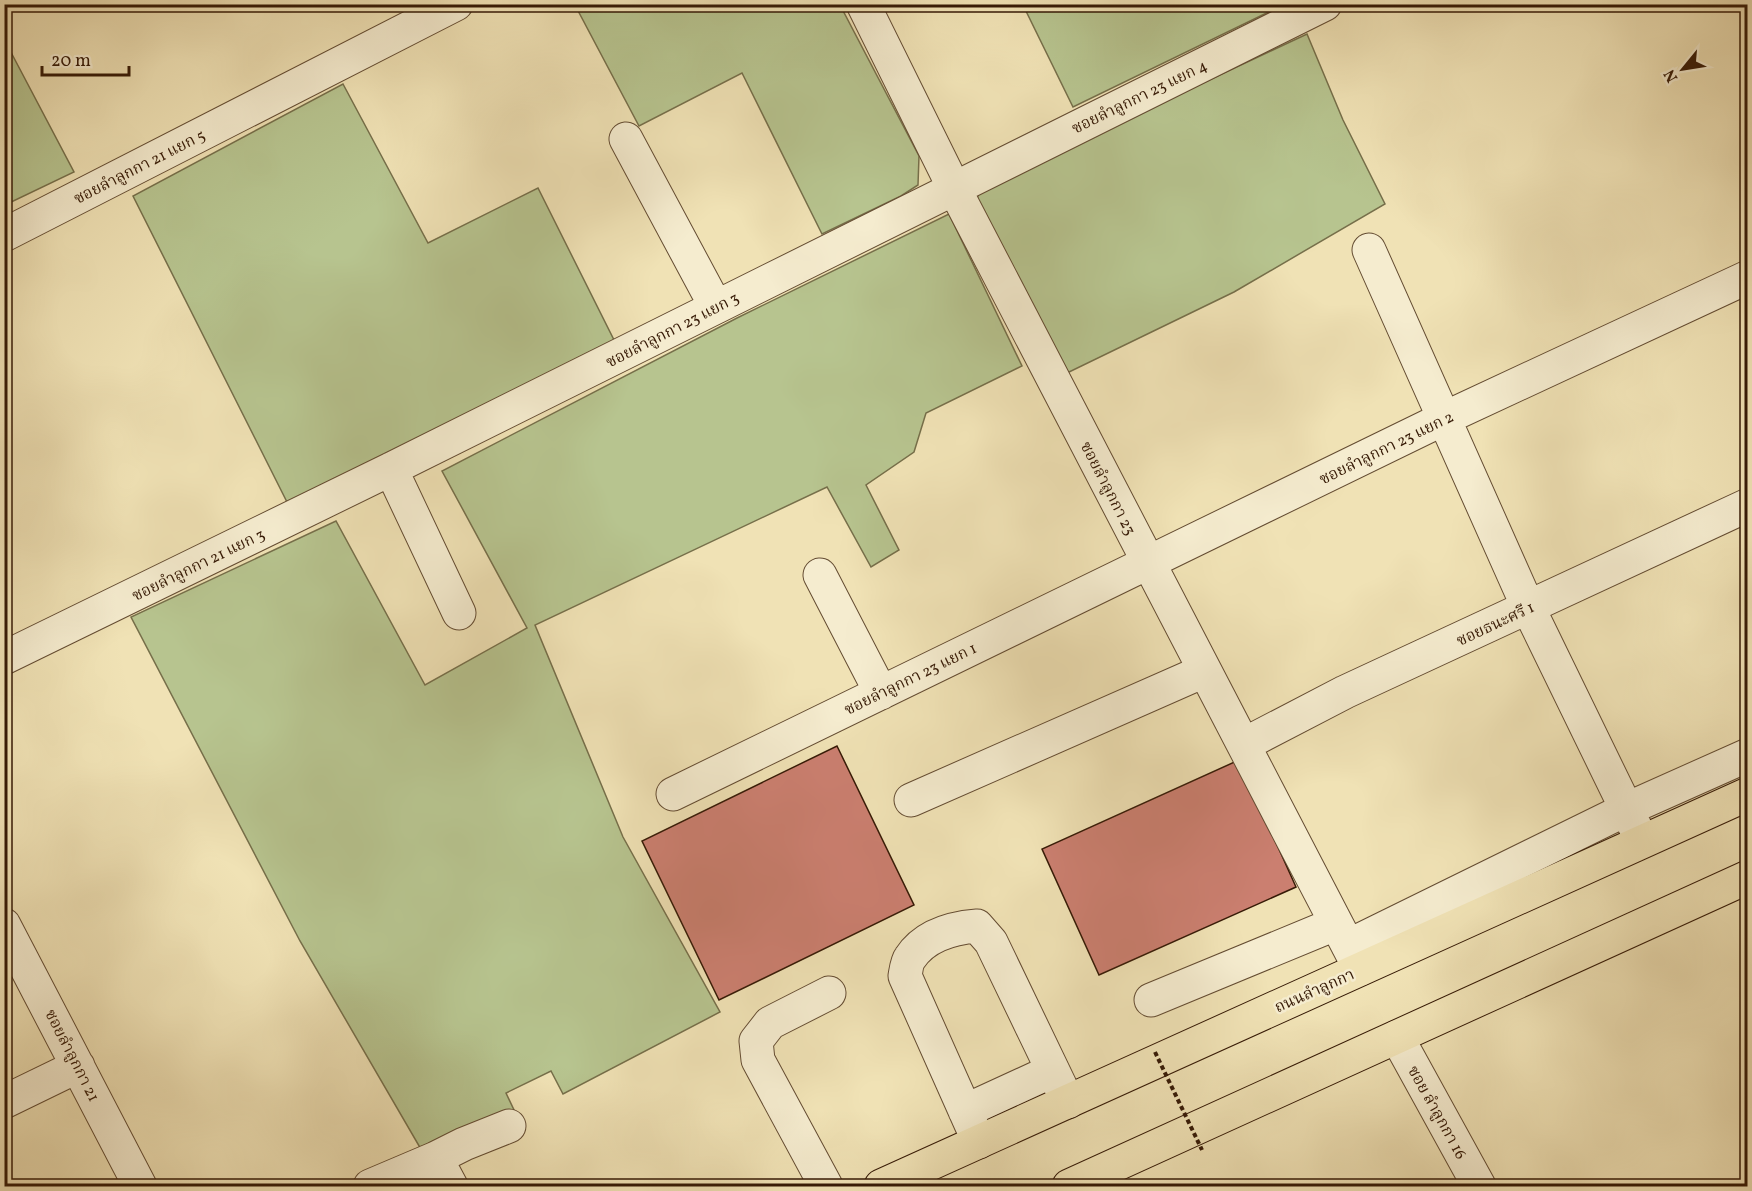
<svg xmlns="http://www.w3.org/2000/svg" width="1752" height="1191" viewBox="0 0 1752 1191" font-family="Vollkorn,'Noto Serif Thai',serif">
	<rect width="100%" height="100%" fill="#f0e2b5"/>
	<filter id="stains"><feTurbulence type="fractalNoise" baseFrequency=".00333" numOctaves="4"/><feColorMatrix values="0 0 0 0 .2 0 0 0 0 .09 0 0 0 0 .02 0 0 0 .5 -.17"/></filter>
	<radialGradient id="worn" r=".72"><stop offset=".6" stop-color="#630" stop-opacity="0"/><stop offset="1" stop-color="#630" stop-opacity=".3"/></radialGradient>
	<path fill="#b7c48f" stroke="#766f4a" stroke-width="1.5" d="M 575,5 L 840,5 L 919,156 L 918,185 L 901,196 L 822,234 L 742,73 L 639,126 Z
		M 1023,5 L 1283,5 L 1073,107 Z
		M 1307,34 L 1343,120 L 1385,204 L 1234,292 L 1065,374 L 976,208 L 979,188 Z
		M 4,39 L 74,172 L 5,205 L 4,205 Z
		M 343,84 L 428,243 L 538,188 L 615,342 L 289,506 L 133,196 Z
		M 949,214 L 1022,366 L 926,413 L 914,452 L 866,485 L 899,550 L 871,567 L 827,487 L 535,625 L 623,837 L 720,1012 L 563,1094 L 551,1071 L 506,1093 L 514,1110 L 422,1151 L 300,941 L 131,617 L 336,521 L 425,685 L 527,628 L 442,471 L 737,318 Z"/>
	<path fill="#cb7f70" stroke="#361a06" stroke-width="1.5" d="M 837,746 L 914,905 L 719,1000 L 642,841 Z
		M 1239,760 L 1296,887 L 1099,975 L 1042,849 Z"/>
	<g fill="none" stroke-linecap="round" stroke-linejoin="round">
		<defs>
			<path id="minor" d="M 863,4 L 954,188 L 1360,969
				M 626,139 L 716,307
				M 4,235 L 456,4
				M 1369,250 L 1528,607 L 1642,841
				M 391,469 L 459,613
				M 820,575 L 881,693
				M 4,658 L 391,469 L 1325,4
				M 1245,744 L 1345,692 L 1748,505
				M 673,794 L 1445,418 L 1748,277
				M 911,800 L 1204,671
				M 4,925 L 140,1186
				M 1348,946 L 1627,809 L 1748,755
				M 1151,1000 L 1335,924
				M 1397,1037 L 1479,1186
				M 4,1102 L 78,1066
				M 965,1111 L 1052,1071
				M 979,1142 L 905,976 C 906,970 907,962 910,958 C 925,935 952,928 977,926 L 991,942 L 1068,1102
				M 370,1186 L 436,1158
				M 451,1186 L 436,1158 L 464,1144 L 509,1126
				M 826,1186 L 758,1060 L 756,1041 L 770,1023 L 829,993"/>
			<path id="major" d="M 881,1186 L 1748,794
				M 1069,1186 L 1748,877"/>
		</defs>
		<use href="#minor" stroke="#644c32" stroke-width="35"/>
		<use href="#major" stroke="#361a06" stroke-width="35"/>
		<use href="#minor" stroke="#f5eccf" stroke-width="33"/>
		<use href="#major" stroke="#f0e2b5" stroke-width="33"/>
		<path stroke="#361a06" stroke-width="4" stroke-dasharray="4.5 3" stroke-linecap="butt" d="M 1155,1052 L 1202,1150"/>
	</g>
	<g text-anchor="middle" stroke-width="5" stroke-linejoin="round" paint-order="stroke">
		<g font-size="16" fill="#361a06" stroke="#f5eccf">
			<text transform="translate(1139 96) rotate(-26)" y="6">ซอยลำลูกกา 23 แยก 4</text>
			<text transform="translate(139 166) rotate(-27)" y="6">ซอยลำลูกกา 21 แยก 5</text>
			<text transform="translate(672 329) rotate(-27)" y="6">ซอยลำลูกกา 23 แยก 3</text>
			<text transform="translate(1386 447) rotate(-26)" y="6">ซอยลำลูกกา 23 แยก 2</text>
			<text transform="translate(1109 488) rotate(63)" y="6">ซอยลำลูกกา 23</text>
			<text transform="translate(198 564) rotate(-26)" y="6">ซอยลำลูกกา 21 แยก 3</text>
			<text transform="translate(1495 623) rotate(-25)" y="6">ซอยธนะศรี 1</text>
			<text transform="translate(910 678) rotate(-26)" y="6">ซอยลำลูกกา 23 แยก 1</text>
			<text transform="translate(1314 990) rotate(-24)" y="6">ถนนลำลูกกา</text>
			<text transform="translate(73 1055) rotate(63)" y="6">ซอยลำลูกกา 21</text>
			<text transform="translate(1438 1112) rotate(61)" y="6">ซอย ลำลูกกา 16</text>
		</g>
	</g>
	<rect width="1752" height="1191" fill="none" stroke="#f0e2b5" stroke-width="24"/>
	<rect x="6" y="6" width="1740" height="1179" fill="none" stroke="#361a06" stroke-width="3"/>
	<rect x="12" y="12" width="1728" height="1167" fill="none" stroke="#361a06" stroke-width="1.5"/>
	<g transform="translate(1683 69) rotate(240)" stroke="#f5eccf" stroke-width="4.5" paint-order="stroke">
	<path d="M0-4.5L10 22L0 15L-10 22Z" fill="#361a06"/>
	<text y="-9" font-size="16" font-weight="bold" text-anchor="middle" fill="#361a06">N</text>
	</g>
	<path d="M42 66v9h87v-9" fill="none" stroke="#361a06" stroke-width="3"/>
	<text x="51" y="66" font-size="18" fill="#361a06" stroke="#f5eccf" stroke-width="4.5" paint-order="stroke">20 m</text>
	<rect width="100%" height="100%" filter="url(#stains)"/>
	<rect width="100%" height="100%" fill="url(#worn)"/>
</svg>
